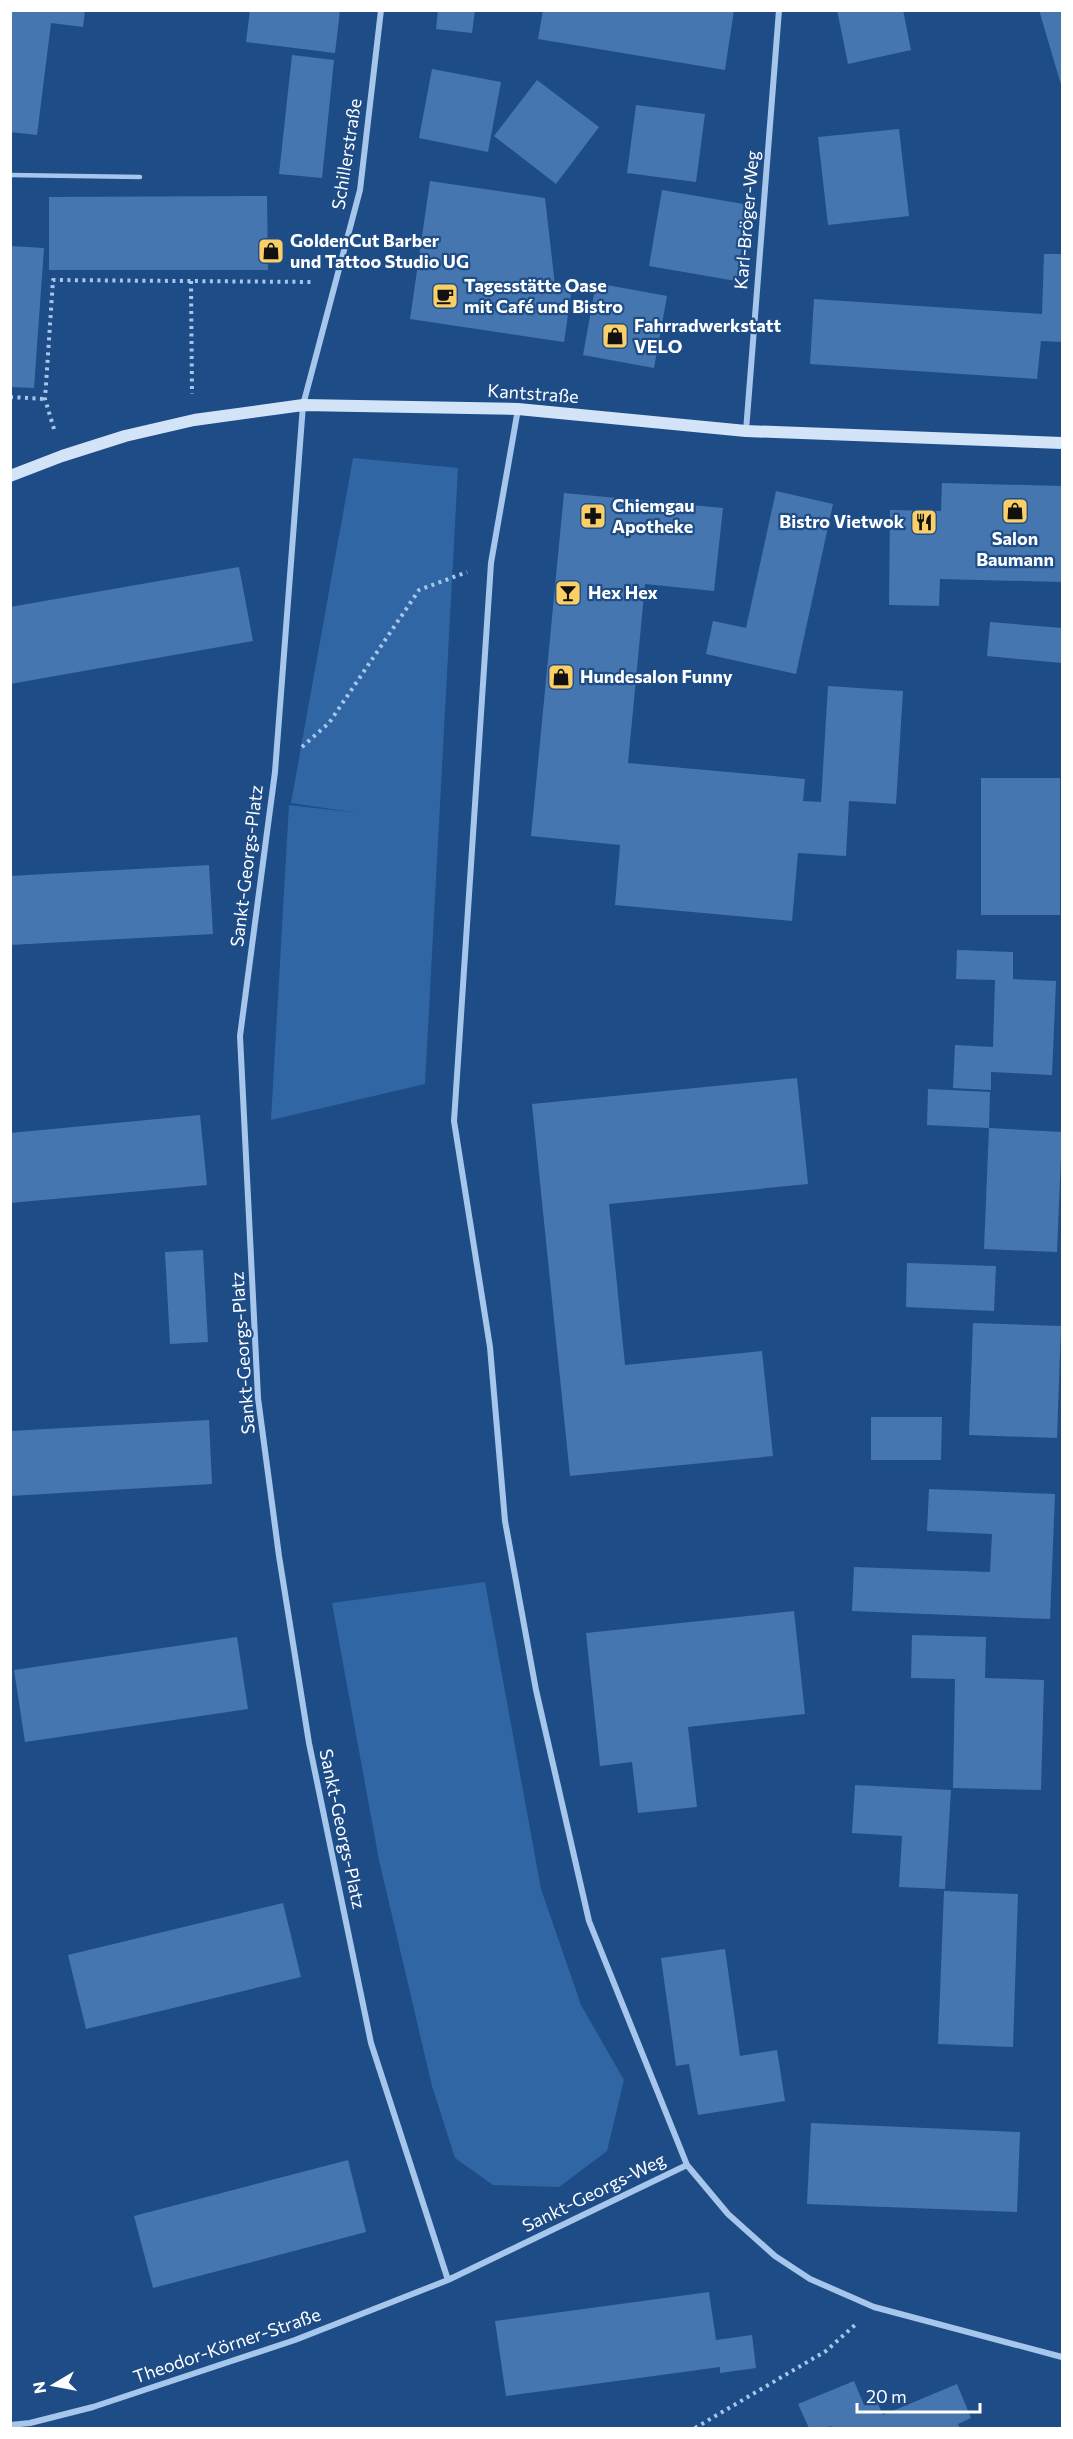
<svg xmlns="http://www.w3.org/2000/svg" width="1073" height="2439" viewBox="0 0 1073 2439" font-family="Commissioner,sans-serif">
	<rect width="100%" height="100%" fill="#1e4c87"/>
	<path fill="#3166a5" d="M 353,458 L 458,468 L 425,1084 L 271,1120 L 289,805 L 358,813 L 291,803 Z
		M 485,1582 L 541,1889 L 581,2005 L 624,2080 L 607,2151 L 559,2187 L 493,2185 L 455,2158 L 432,2086 L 379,1860 L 332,1603 Z"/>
	<path fill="#4676b0" d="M 10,10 L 85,10 L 83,27 L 51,23 L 37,135 L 10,132 Z
		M 250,10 L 340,10 L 335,53 L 246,42 Z
		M 438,10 L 475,10 L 472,33 L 436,29 Z
		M 543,10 L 734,10 L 725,70 L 538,39 Z
		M 837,10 L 903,10 L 911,50 L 848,64 Z
		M 1039,10 L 1062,10 L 1062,88 Z
		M 292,55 L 334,60 L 322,178 L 279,174 Z
		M 432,69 L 501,82 L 488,152 L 419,138 Z
		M 537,80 L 599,127 L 556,184 L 494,136 Z
		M 636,105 L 705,114 L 696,182 L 627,173 Z
		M 899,129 L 909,216 L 828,225 L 818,137 Z
		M 430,181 L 545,198 L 555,285 L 572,288 L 564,342 L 410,319 Z
		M 662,190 L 749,205 L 736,281 L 649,266 Z
		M 267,196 L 268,270 L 49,270 L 49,197 Z
		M 10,246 L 44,248 L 34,388 L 10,387 Z
		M 1044,254 L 1062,254 L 1062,342 L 1041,341 L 1037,379 L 810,364 L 814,299 L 1042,314 Z
		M 596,283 L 667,296 L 654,368 L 583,355 Z
		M 942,483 L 1062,486 L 1062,582 L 940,579 L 939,606 L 889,605 L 890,510 L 941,511 Z
		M 776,491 L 833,504 L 796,674 L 706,654 L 713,621 L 746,628 Z
		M 564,493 L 723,508 L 714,591 L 645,584 L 628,763 L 805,779 L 803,801 L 821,802 L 828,686 L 903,691 L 896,804 L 849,801 L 846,856 L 798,853 L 792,921 L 615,905 L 620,845 L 531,836 Z
		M 239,567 L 253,641 L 10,684 L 10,607 Z
		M 990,622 L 1062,628 L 1062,663 L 987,656 Z
		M 981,778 L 1060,778 L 1060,915 L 981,915 Z
		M 209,865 L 213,934 L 10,945 L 10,876 Z
		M 957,950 L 1013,952 L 1013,979 L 1056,981 L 1052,1075 L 991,1072 L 991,1090 L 953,1088 L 955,1045 L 993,1047 L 995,980 L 956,979 Z
		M 797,1078 L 808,1184 L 609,1204 L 625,1365 L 762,1351 L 773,1456 L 570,1476 L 532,1104 Z
		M 928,1089 L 990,1092 L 989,1128 L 927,1125 Z
		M 200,1115 L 207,1185 L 10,1203 L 10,1133 Z
		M 989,1128 L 1062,1132 L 1057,1252 L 984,1249 Z
		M 203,1250 L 208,1342 L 170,1344 L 165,1252 Z
		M 907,1263 L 996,1266 L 994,1311 L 906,1307 Z
		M 973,1323 L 1061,1326 L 1057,1438 L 969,1435 Z
		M 871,1417 L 942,1417 L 941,1460 L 871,1460 Z
		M 209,1420 L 212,1484 L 10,1496 L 10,1431 Z
		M 929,1489 L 1055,1494 L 1050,1619 L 852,1611 L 854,1567 L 990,1572 L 992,1534 L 927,1531 Z
		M 794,1611 L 805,1714 L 688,1727 L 697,1807 L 638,1813 L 632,1762 L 600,1766 L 586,1633 Z
		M 912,1635 L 986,1637 L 985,1678 L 1044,1680 L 1041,1790 L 953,1788 L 955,1679 L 911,1678 Z
		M 237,1637 L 248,1709 L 25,1742 L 14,1670 Z
		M 855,1785 L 951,1790 L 945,1889 L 899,1887 L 902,1836 L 852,1833 Z
		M 944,1891 L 1018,1894 L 1013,2047 L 938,2044 Z
		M 283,1903 L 301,1977 L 86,2029 L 68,1955 Z
		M 725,1949 L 740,2056 L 777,2050 L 785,2101 L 698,2115 L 689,2064 L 676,2066 L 661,1958 Z
		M 811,2123 L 1020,2132 L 1017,2212 L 807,2204 Z
		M 348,2160 L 366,2232 L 153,2288 L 134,2216 Z
		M 709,2292 L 716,2340 L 752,2335 L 756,2368 L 720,2373 L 720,2367 L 506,2396 L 495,2321 Z
		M 854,2381 L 864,2405 L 876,2400 L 883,2415 L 957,2384 L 971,2418 L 958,2424 L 960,2428 L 832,2428 L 831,2426 L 824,2428 L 809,2428 L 798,2404 Z"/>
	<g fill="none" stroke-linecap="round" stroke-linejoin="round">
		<path stroke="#a7c6eb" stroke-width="4" stroke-dasharray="3 4.5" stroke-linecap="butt" d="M 191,281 L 192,394
			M 10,397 L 45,399
			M 54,429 L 45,399 L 53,280 L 312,282
			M 302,747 L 329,723 L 419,590 L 467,572
			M 695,2428 L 826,2351 L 855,2325"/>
		<path stroke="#a7c6eb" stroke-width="4.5" d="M 10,175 L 140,177"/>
		<path stroke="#a7c6eb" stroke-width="6" d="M 381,10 L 360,190 L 303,405 L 275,772 L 240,1036 L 258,1398 L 279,1556 L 309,1743 L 371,2043 L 448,2280
			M 518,409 L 491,563 L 454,1121 L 490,1347 L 505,1521 L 536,1690 L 589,1921 L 687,2165
			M 746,431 L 779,10
			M 10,2425 L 30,2423 L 93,2407 L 295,2340 L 448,2280 L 687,2165 L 728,2214 L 775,2256 L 810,2279 L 874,2307 L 1062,2357"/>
		<path stroke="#d3e3f8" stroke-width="12" d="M 10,476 L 62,456 L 125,436 L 194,420 L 303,405 L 518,409 L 746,431 L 1062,443"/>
	</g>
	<defs>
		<symbol id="shop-square" viewBox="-11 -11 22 22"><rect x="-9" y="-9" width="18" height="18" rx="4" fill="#facf66" stroke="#1e4c87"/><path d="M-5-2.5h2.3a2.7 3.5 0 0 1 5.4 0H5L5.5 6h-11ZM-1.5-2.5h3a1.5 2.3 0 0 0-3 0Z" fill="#111"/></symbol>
		<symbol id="cafe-square" viewBox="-11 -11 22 22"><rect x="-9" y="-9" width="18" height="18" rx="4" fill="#facf66" stroke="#1e4c87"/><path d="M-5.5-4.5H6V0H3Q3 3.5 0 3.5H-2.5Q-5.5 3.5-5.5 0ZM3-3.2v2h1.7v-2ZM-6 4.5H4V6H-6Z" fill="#111"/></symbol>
		<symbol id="pharmacy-square" viewBox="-11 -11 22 22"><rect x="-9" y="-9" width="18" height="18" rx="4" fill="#facf66" stroke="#1e4c87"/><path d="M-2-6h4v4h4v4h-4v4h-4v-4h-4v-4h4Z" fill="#111"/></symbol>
		<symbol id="restaurant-square" viewBox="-11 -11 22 22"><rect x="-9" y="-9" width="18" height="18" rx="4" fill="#facf66" stroke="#1e4c87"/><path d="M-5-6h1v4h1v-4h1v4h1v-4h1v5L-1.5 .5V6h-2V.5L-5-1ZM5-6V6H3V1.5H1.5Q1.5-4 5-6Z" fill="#111"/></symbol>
		<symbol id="bar-square" viewBox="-11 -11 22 22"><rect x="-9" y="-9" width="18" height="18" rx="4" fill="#facf66" stroke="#1e4c87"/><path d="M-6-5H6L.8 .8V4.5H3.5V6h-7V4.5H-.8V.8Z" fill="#111"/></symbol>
	</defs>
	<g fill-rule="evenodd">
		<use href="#shop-square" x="256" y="236" width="30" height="30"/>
		<use href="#cafe-square" x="430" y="281" width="30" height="30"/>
		<use href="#shop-square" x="600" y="321" width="30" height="30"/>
		<use href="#shop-square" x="1000" y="496" width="30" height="30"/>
		<use href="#pharmacy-square" x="578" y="501" width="30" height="30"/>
		<use href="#restaurant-square" x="909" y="507" width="30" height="30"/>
		<use href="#bar-square" x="553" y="578" width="30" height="30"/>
		<use href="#shop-square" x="546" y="662" width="30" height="30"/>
	</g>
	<g text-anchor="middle" stroke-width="4.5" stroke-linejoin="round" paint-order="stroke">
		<g font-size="18" fill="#fff" stroke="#1e4c87">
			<text transform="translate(347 154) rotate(-81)" y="6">Schillerstraße</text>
			<text transform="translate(747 220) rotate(-85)" y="6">Karl-Bröger-Weg</text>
			<text transform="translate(533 394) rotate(4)" y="6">Kantstraße</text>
			<text transform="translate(247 866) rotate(-83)" y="6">Sankt-Georgs-Platz</text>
			<text transform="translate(243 1353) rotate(-94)" y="6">Sankt-Georgs-Platz</text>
			<text transform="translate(342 1829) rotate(78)" y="6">Sankt-Georgs-Platz</text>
			<text transform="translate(594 2193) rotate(-26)" y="6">Sankt-Georgs-Weg</text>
			<text transform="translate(227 2346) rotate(-19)" y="6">Theodor-Körner-Straße</text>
		</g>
		<g font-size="18" font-weight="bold" fill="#fff" stroke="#1e4c87" text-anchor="start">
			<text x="290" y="247">GoldenCut Barber<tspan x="290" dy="21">und Tattoo Studio UG</tspan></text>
			<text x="464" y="292">Tagesstätte Oase<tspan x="464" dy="21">mit Café und Bistro</tspan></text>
			<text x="634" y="332">Fahrradwerkstatt<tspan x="634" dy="21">VELO</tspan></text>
			<text x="612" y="512">Chiemgau<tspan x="612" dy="21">Apotheke</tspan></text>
			<text x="904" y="528" text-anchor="end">Bistro Vietwok</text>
			<text x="1015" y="545" text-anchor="middle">Salon<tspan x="1015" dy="21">Baumann</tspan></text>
			<text x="588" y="599">Hex Hex</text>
			<text x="580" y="683">Hundesalon Funny</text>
		</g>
	</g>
	<rect width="1073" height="2439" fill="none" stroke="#ffffff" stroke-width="24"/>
	<g transform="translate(54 2385) rotate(260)" stroke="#1e4c87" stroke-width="4.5" paint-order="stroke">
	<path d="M0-4.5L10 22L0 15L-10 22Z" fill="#ffffff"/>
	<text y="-9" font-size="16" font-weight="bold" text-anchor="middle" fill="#ffffff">N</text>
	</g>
	<path d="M857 2403v9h123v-9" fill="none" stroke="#ffffff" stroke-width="3"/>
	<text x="866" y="2403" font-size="18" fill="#ffffff" stroke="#1e4c87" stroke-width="4.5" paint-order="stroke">20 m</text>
</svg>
